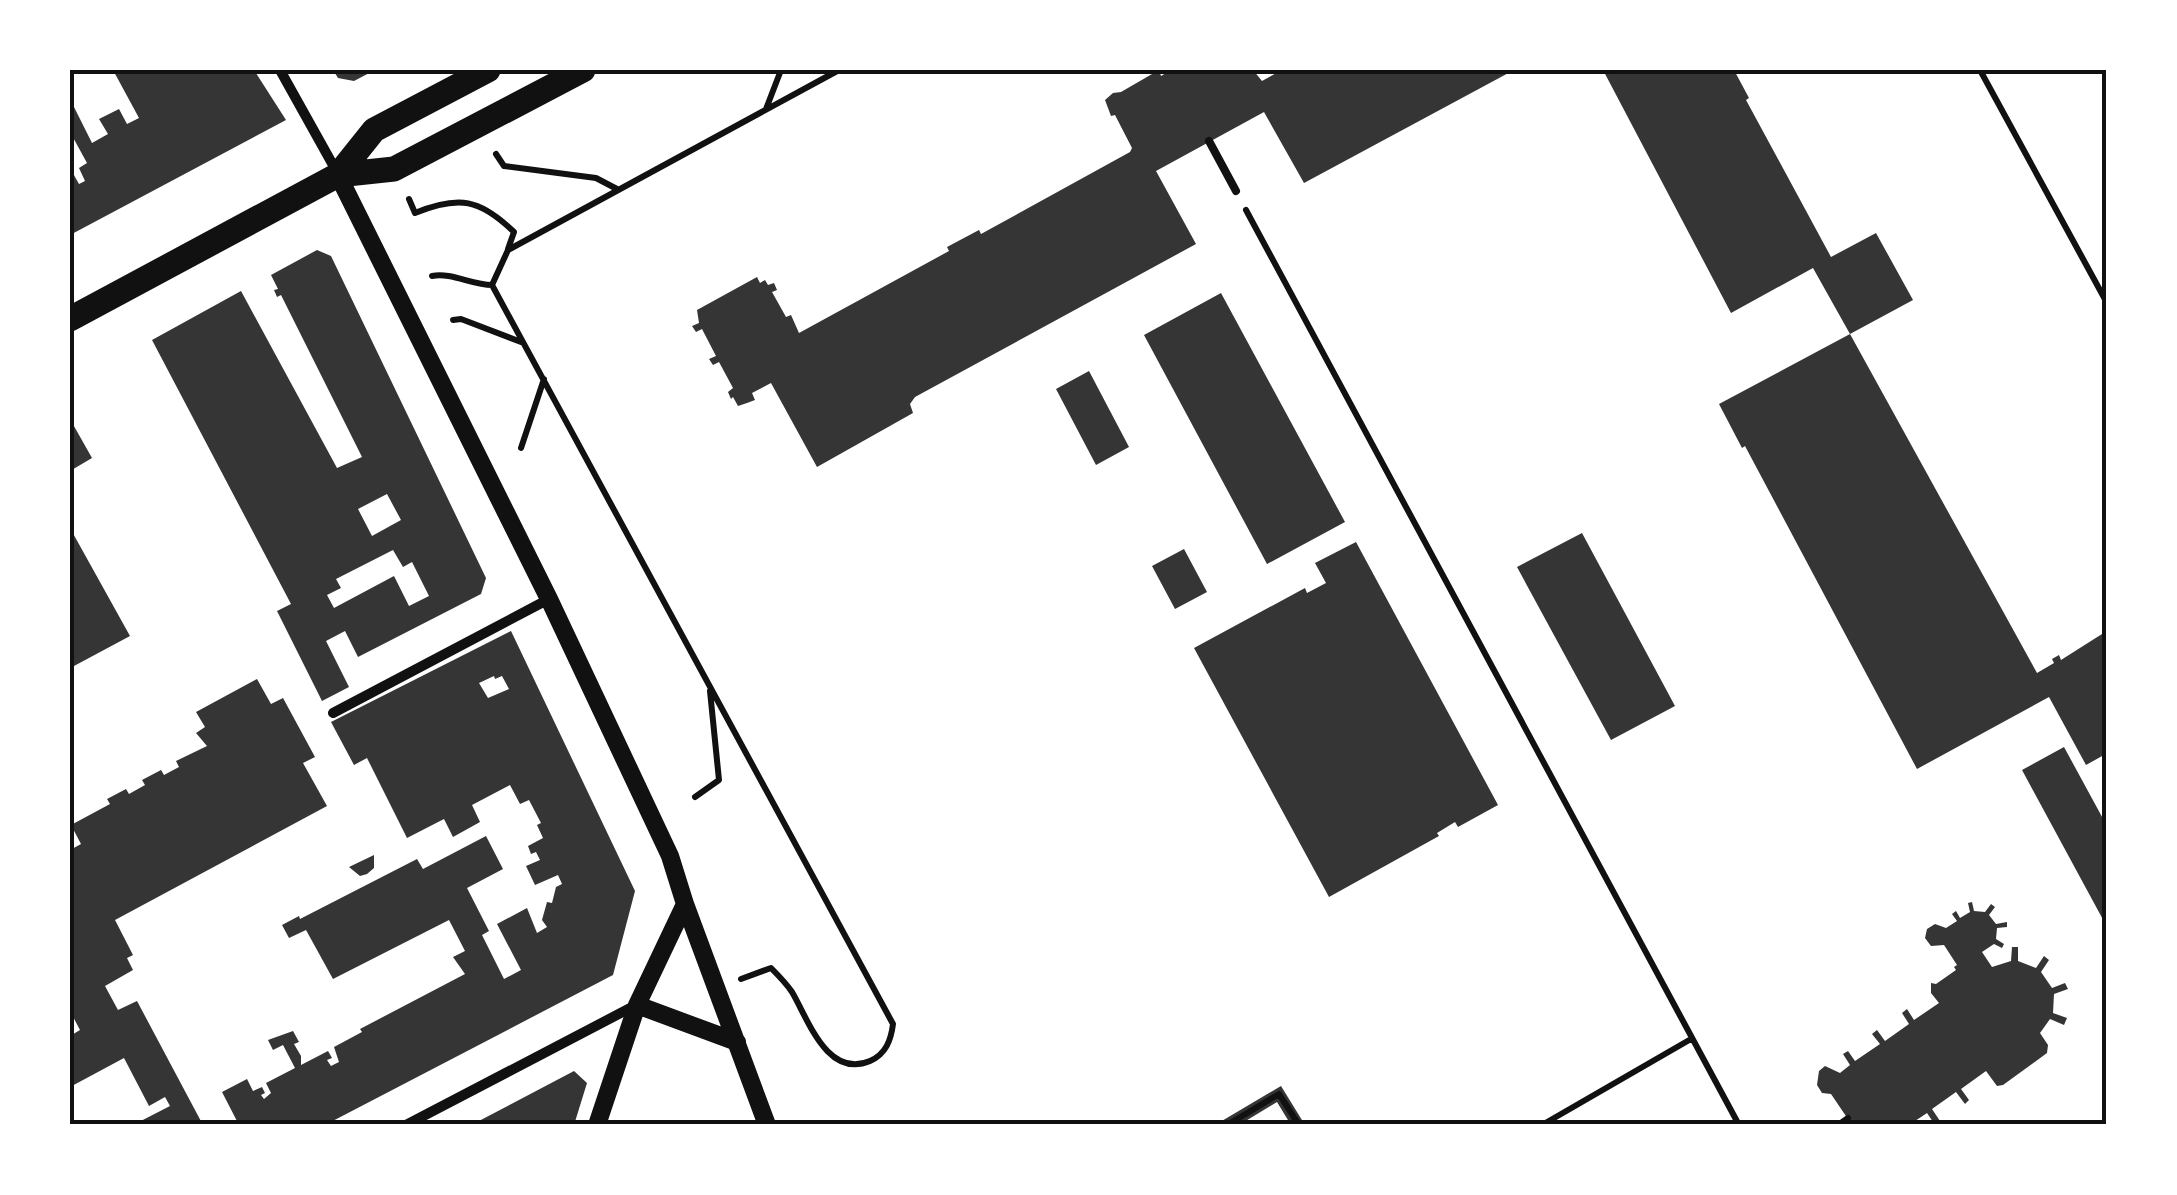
<svg xmlns="http://www.w3.org/2000/svg" width="2177" height="1195" viewBox="0 0 2177 1195" font-family="'DejaVu Sans',sans-serif">
	<rect width="100%" height="100%" fill="#fff"/>
	<path fill="#353535" fill-rule="evenodd" d="M 113,70 L 254,70 L 286,120 L 70,235 L 70,168 L 79,184 L 85,181 L 79,168 L 87,163 L 70,132 L 70,99 L 92,143 L 108,134 L 99,119 L 119,109 L 127,124 L 139,118 Z
		M 333,70 L 375,70 L 354,81 L 338,78 Z
		M 1159,70 L 1161,76 L 1171,70 L 1253,70 L 1262,81 L 1282,70 L 1514,70 L 1304,183 L 1264,112 L 1156,171 L 1196,244 L 915,397 L 910,404 L 913,413 L 817,467 L 771,383 L 752,393 L 755,400 L 747,403 L 738,406 L 733,397 L 731,399 L 728,392 L 733,388 L 719,362 L 713,365 L 709,359 L 716,356 L 702,329 L 696,332 L 692,326 L 699,323 L 697,310 L 757,277 L 760,283 L 765,280 L 768,285 L 774,283 L 777,290 L 772,292 L 786,317 L 791,315 L 799,333 L 949,251 L 947,247 L 979,230 L 981,234 L 1130,152 L 1132,148 L 1115,115 L 1111,116 L 1105,100 L 1113,93 L 1121,92 Z
		M 1603,70 L 1734,70 L 1749,98 L 1746,100 L 1831,257 L 1876,233 L 1913,300 L 1850,334 L 1813,268 L 1731,313 Z
		M 317,250 L 331,256 L 486,578 L 481,594 L 358,657 L 345,631 L 326,641 L 349,687 L 322,701 L 277,611 L 291,604 L 152,340 L 241,291 L 337,468 L 362,457 L 281,295 L 277,297 L 274,290 L 278,289 L 271,275 ZM 387,494 L 401,520 L 372,536 L 358,509 ZM 393,550 L 403,567 L 412,562 L 429,596 L 409,606 L 394,576 L 334,608 L 327,595 L 341,588 L 336,579 Z
		M 1221,293 L 1345,522 L 1267,564 L 1144,335 Z
		M 1850,334 L 2037,673 L 2054,663 L 2052,659 L 2059,655 L 2061,660 L 2102,634 L 2107,639 L 2107,761 L 2104,755 L 2086,765 L 2049,697 L 1917,769 L 1745,446 L 1742,448 L 1719,404 Z
		M 1089,371 L 1129,447 L 1096,465 L 1056,389 Z
		M 70,419 L 92,458 L 70,471 Z
		M 70,528 L 130,636 L 74,666 L 70,659 Z
		M 1582,533 L 1675,706 L 1611,740 L 1517,567 Z
		M 1356,542 L 1498,805 L 1458,827 L 1455,822 L 1437,833 L 1439,836 L 1329,897 L 1194,648 L 1305,588 L 1307,593 L 1326,583 L 1315,563 Z
		M 1184,549 L 1207,592 L 1175,609 L 1152,566 Z
		M 511,631 L 635,891 L 613,975 L 325,1125 L 239,1125 L 222,1092 L 247,1079 L 253,1091 L 262,1087 L 265,1093 L 261,1095 L 264,1099 L 271,1093 L 266,1083 L 295,1068 L 283,1045 L 273,1050 L 268,1040 L 293,1031 L 299,1042 L 294,1044 L 301,1056 L 301,1065 L 328,1051 L 332,1058 L 327,1060 L 331,1066 L 339,1062 L 334,1047 L 362,1032 L 360,1029 L 465,974 L 453,957 L 465,951 L 449,920 L 333,979 L 306,930 L 289,938 L 282,925 L 299,916 L 300,919 L 417,859 L 423,869 L 486,836 L 503,869 L 467,888 L 489,931 L 482,935 L 504,979 L 521,970 L 497,924 L 527,908 L 537,933 L 547,927 L 542,920 L 547,902 L 552,903 L 556,887 L 562,884 L 558,875 L 535,885 L 526,866 L 540,860 L 536,852 L 531,854 L 528,846 L 543,838 L 537,825 L 541,823 L 529,800 L 520,804 L 510,785 L 472,805 L 480,822 L 453,837 L 444,819 L 407,838 L 367,758 L 354,765 L 331,722 ZM 494,676 L 495,679 L 502,676 L 509,689 L 488,698 L 479,683 Z
		M 257,679 L 271,704 L 283,698 L 315,757 L 303,763 L 327,806 L 115,920 L 133,955 L 127,958 L 133,970 L 105,986 L 118,1010 L 137,1001 L 203,1125 L 133,1125 L 170,1106 L 165,1097 L 149,1106 L 124,1058 L 70,1087 L 70,1036 L 80,1030 L 70,1011 L 70,850 L 81,844 L 71,825 L 110,804 L 107,799 L 126,789 L 129,794 L 145,785 L 142,780 L 161,770 L 164,775 L 179,767 L 176,761 L 207,746 L 196,733 L 205,727 L 196,712 Z
		M 2064,747 L 2107,826 L 2107,927 L 2022,770 Z
		M 374,855 L 374,868 L 367,874 L 360,876 L 349,867 Z
		M 1972,902 L 1974,911 L 1985,912 L 1991,904 L 1995,907 L 1989,915 L 1996,924 L 2007,922 L 2007,927 L 1997,928 L 1996,939 L 2004,944 L 2002,948 L 1994,944 L 1982,952 L 1992,967 L 2011,961 L 2012,947 L 2018,947 L 2018,961 L 2036,968 L 2044,956 L 2049,960 L 2041,972 L 2052,988 L 2065,983 L 2068,989 L 2054,994 L 2053,1013 L 2067,1018 L 2064,1025 L 2050,1019 L 2040,1033 L 2048,1045 L 2047,1053 L 2003,1085 L 1997,1086 L 1986,1071 L 1961,1089 L 1969,1100 L 1965,1104 L 1956,1092 L 1932,1109 L 1940,1121 L 1935,1125 L 1927,1113 L 1909,1125 L 1852,1125 L 1831,1094 L 1822,1093 L 1817,1085 L 1819,1071 L 1825,1066 L 1840,1073 L 1850,1065 L 1843,1054 L 1848,1051 L 1855,1061 L 1880,1044 L 1872,1034 L 1877,1030 L 1885,1041 L 1909,1024 L 1902,1013 L 1907,1009 L 1914,1020 L 1939,1003 L 1931,993 L 1931,983 L 1936,984 L 1956,970 L 1954,967 L 1957,965 L 1944,945 L 1931,946 L 1925,938 L 1927,929 L 1935,924 L 1946,928 L 1957,921 L 1952,914 L 1956,911 L 1960,918 L 1970,912 L 1968,903 Z
		M 574,1071 L 587,1083 L 574,1125 L 479,1125 L 477,1122 Z
		M 1281,1086 L 1305,1125 L 1291,1125 L 1277,1102 L 1239,1125 L 1215,1125 Z"/>
	<g fill="none" stroke-linecap="round" stroke-linejoin="round">
		<path stroke="#111" stroke-width="6" d="M 1980,70 L 2107,303
			M 766,109 L 781,70
			M 496,154 L 504,166 L 596,178 L 617,189
			M 409,199 L 415,213 C 459,195 480,199 514,232 L 508,249
			M 1246,210 L 1739,1125
			M 432,276 C 451,272 472,285 492,285
			M 492,285 L 893,1024 C 891,1040 886,1054 870,1061 C 827,1079 808,1019 792,992 C 786,983 778,975 771,968 L 741,979
			M 492,285 L 508,250 L 839,70
			M 453,320 L 461,319 L 521,342
			M 521,448 L 544,379
			M 695,797 L 719,780 L 710,691
			M 1227,1125 L 1279,1094 L 1299,1125
			M 1542,1125 L 1691,1039
			M 1838,1125 L 1848,1118"/>
		<path stroke="#111" stroke-width="8" d="M 1209,141 L 1236,191"/>
		<path stroke="#111" stroke-width="10" d="M 280,70 L 338,174
			M 333,713 L 549,599
			M 406,1125 L 636,1005"/>
		<path stroke="#111" stroke-width="18" d="M 338,175 L 549,599 L 670,856 L 685,904 L 637,1005 L 597,1125
			M 685,904 L 767,1125
			M 637,1005 L 737,1042"/>
		<path stroke="#111" stroke-width="25" d="M 338,175 L 374,130 L 488,70
			M 70,319 L 338,175 L 394,169 L 583,70"/>
	</g>
	<rect width="2177" height="1195" fill="none" stroke="#ffffff" stroke-width="145"/>
	<rect x="72" y="72" width="2032" height="1050" fill="none" stroke="#111" stroke-width="4"/>
</svg>
